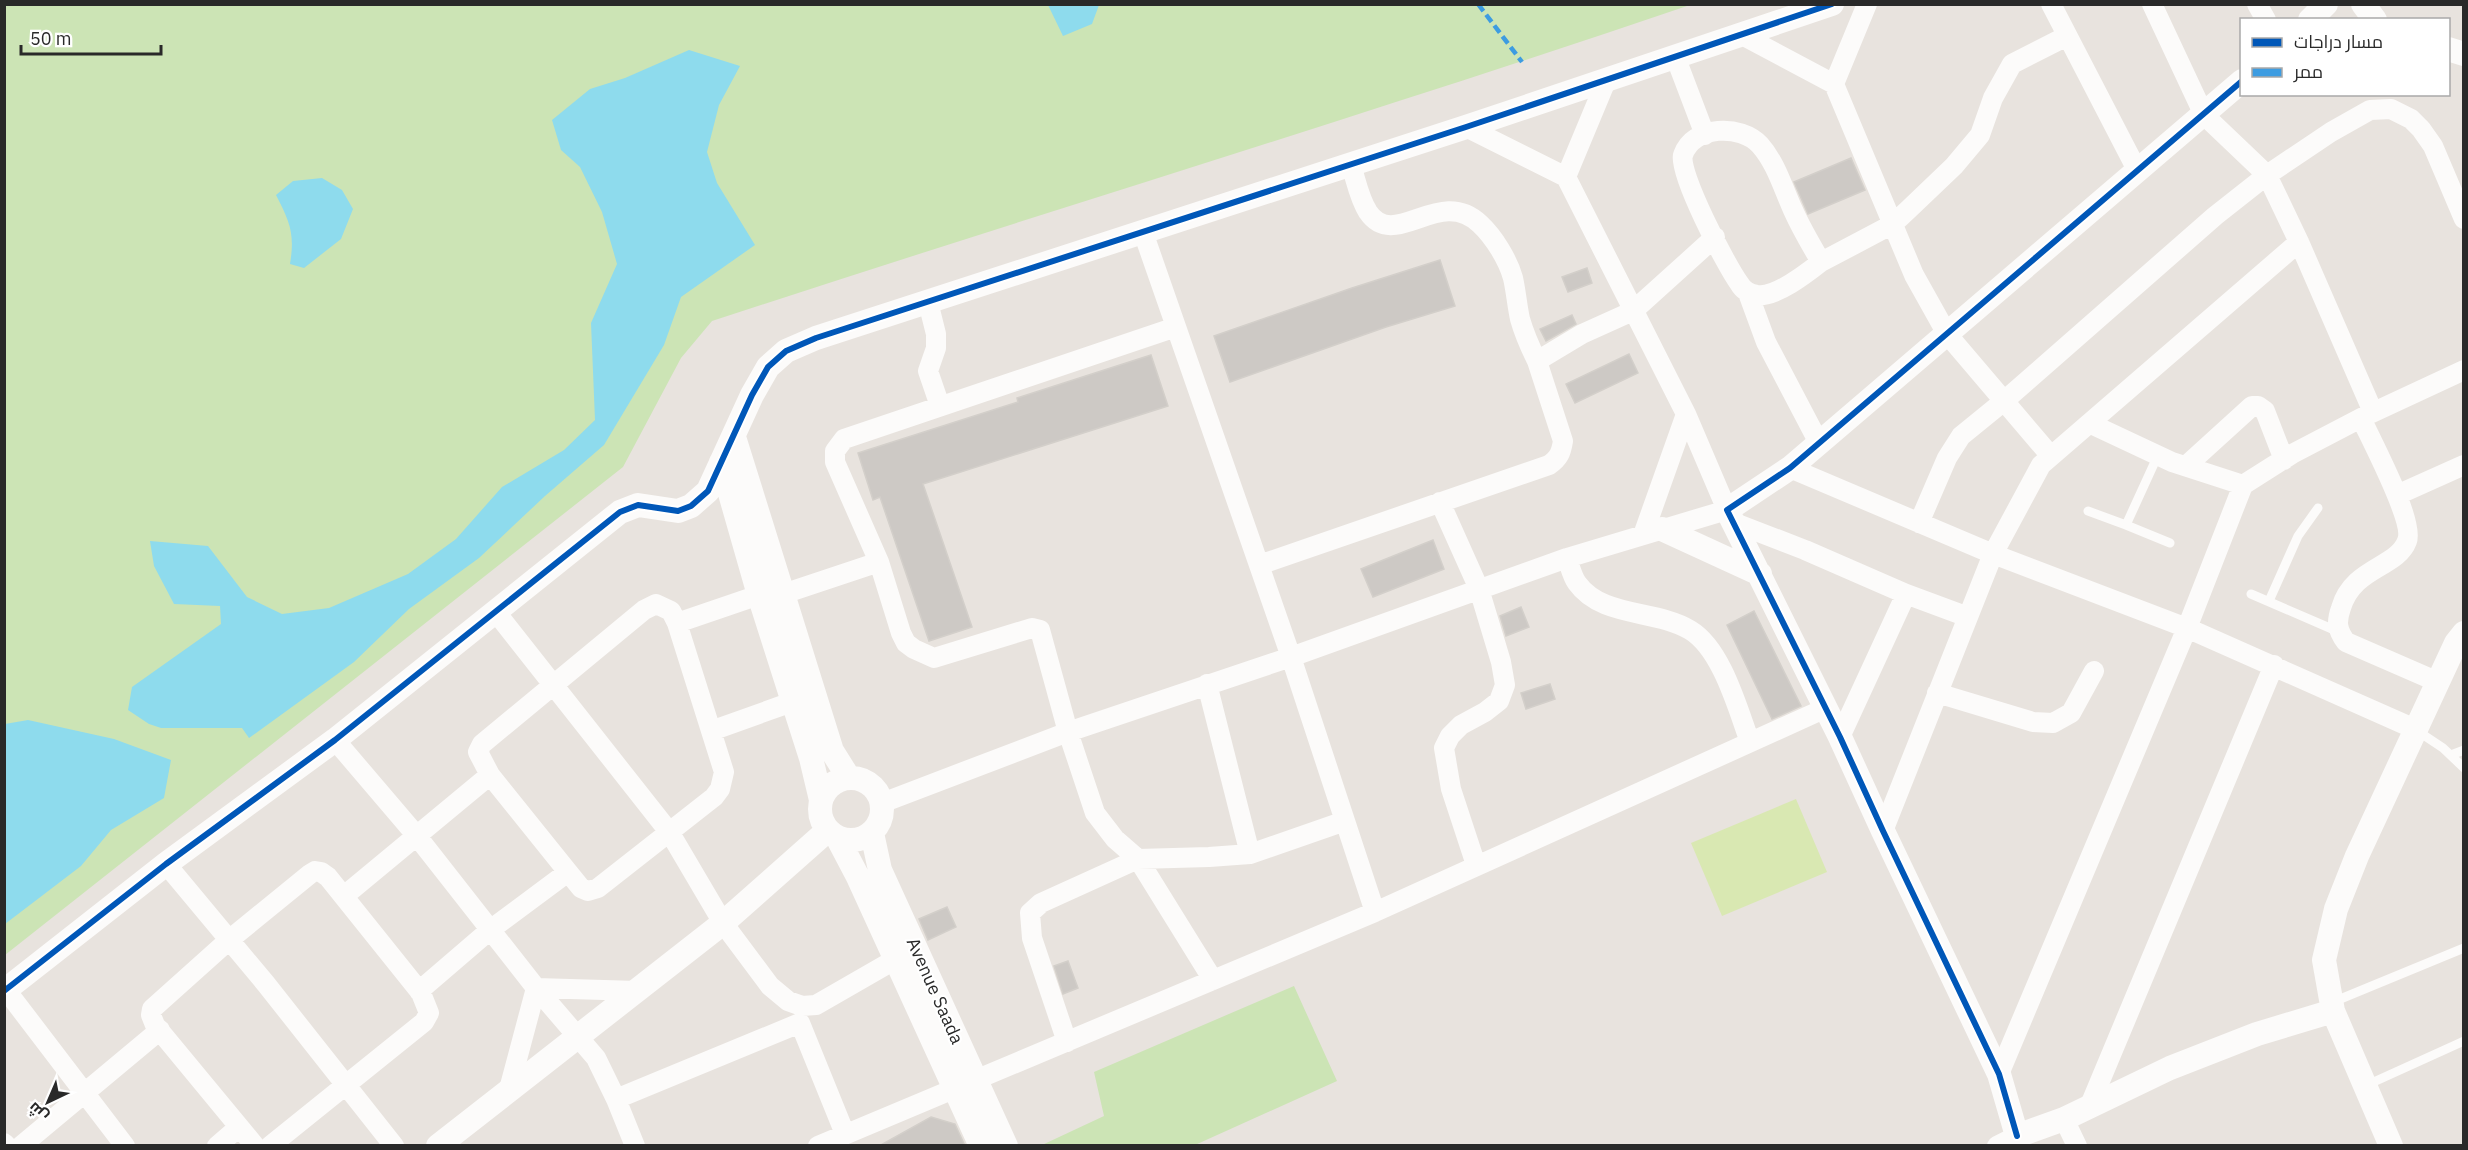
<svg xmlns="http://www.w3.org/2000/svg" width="2468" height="1150" viewBox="0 0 2468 1150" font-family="'IBM Plex Sans',Cairo,sans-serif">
	<rect width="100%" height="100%" fill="#e8e3de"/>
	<path fill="#cce4b5" d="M 5,5 L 1690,5 C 1366,115 1038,214 712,321 L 681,358 L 623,467 L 5,955 Z
		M 1294,986 L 1337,1081 L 1195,1145 L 1042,1145 L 1104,1116 L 1094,1072 Z"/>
	<path fill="#d9e8b2" d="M 1796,799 L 1827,872 L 1722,916 L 1691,843 Z"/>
	<path fill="#8edbed" d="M 1048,5 L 1099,5 L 1092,24 L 1063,36 Z
		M 689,50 L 740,66 L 719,105 L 707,152 L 717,183 L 755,245 L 681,297 L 664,345 L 604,445 L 545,496 L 479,558 L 409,609 L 354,662 L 249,738 L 242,728 L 161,728 L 149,724 L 128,710 L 132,687 L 221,624 L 220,606 L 174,604 L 154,566 L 150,541 L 208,546 L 247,597 L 282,614 L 329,608 L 408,574 L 456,539 L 502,487 L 564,450 L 595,420 L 591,323 L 617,264 L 602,212 L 580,167 L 561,150 L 552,120 L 590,89 L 625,78 Z
		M 322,178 L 342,190 L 353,209 L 341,239 L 304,268 L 290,264 C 295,234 290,222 276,195 L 293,181 Z
		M 28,720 L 114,739 L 171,760 L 164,798 L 111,830 L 81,866 L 5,924 L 5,724 Z"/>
	<path fill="#cdc9c5" stroke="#d3cfca" stroke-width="1.5" d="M 1851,158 L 1865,190 L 1808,214 L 1794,182 Z
		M 1440,260 L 1455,306 L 1386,327 L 1230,382 L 1214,336 L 1352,288 Z
		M 1587,268 L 1592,283 L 1568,292 L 1562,277 Z
		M 1572,315 L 1576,324 L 1546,341 L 1540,329 Z
		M 1629,354 L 1638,373 L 1575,403 L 1566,384 Z
		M 1151,355 L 1168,406 L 923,484 L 972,627 L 929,641 L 880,497 L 873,500 L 858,453 L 1018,402 L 1017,398 Z
		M 1433,540 L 1444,569 L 1373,597 L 1361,569 Z
		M 1521,607 L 1529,627 L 1506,636 L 1500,616 Z
		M 1754,611 L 1801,706 L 1772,719 L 1727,625 Z
		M 1550,684 L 1555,699 L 1526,709 L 1521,693 Z
		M 947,907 L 956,927 L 928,940 L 919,919 Z
		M 1068,961 L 1078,988 L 1063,994 L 1054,966 Z
		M 931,1117 L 955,1124 L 965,1146 L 879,1146 Z"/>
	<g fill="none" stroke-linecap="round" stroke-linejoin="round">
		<path stroke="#fcfbfa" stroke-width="9" d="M 2158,455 L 2126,525 L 2170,543
			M 2088,511 L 2126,525
			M 2251,594 L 2339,632
			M 2269,601 L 2298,536 L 2318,508
			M 2416,730 L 2443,748 L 2464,768
			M 2451,755 L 2464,750
			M 2333,1002 L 2464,948
			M 2367,1085 L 2464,1041"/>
		<path stroke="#fcfbfa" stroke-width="20" d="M 2051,4 L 2137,170
			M 2152,4 L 2204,115 L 2267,175 L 2299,242 L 2373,412
			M 2257,4 L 2266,20
			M 1740,34 L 1834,84 L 1867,4
			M 1675,56 L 1705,135
			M 1834,84 L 1914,275 L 1947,334 L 2050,455
			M 1466,127 L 1566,177 L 1606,81
			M 1351,165 C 1356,180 1359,198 1368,212 C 1395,252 1439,185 1480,224 C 1494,237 1508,260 1513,278 C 1516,291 1517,305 1520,319 C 1524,333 1530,347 1537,361 L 1582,334 L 1633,311 L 1715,237
			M 1143,232 L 1291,657 L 1375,912
			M 1821,262 C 1807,273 1775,298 1757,295 C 1749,294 1743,290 1739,283 C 1727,267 1677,171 1683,155 C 1693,125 1741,124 1760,145 C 1776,163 1783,188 1793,210 C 1801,228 1811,245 1821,262 L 1893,224 L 1909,209 L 1954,166 L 1980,135 L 1993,98 L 2012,64 L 2067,36
			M 1748,293 L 1766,342 L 1819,443
			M 928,302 L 936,334 L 936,348 L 928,371 L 940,406
			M 1176,327 L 844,439 L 835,451 L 835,462 L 879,562 L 901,633 L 906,643 L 914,649 L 934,658 L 1032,628 L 1040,630 L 1068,732 L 1095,813 L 1115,839 L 1138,859 L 1213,980
			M 2361,418 C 2371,440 2415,522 2407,541 C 2397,568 2353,567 2341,608 C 2336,622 2337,630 2346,642 L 2438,682
			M 2091,424 L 2172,462 L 2243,485
			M 2186,466 L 2252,406 L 2258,406 L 2265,411 L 2284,460
			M 1790,468 L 1993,554 L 2187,628 L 2415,729
			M 2397,495 L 2464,465
			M 1440,502 L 1479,589 L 1501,662 L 1505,685 L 1499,701 L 1485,712 L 1461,725 L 1450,736 L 1444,748 L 1451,789 L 1476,865
			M 1735,523 L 1805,550 L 1906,594
			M 1919,523 L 1947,458 L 1961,436 L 2004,401 L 2215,216 L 2267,175 L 2331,132 L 2370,110 L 2391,109 L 2411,119 L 2421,129 L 2433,146 L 2464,219
			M 1643,535 L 1686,414
			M 1567,558 C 1570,566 1572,576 1577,583 C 1602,618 1655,609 1690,630 C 1722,649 1738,710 1750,742
			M 1259,565 L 1549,465 C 1559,458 1561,453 1563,441 L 1537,361
			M 783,594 L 879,562
			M 656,604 L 671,611 L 677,623 L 724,772 L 720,789 L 714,797 L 598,888 L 588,891 L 581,888 L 568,872 L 490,775 L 478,752 L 482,744 L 644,610 Z
			M 495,611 L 670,833 L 723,923 L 770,986 L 788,1001 L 802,1006 L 816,1005 L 896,959
			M 677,623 L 759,595
			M 1937,693 L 2033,722 L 2053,723 L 2071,713 L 2094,671
			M 711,731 L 792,702
			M 1840,737 L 1906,594 L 1968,617
			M 335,740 L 416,835 L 536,988 L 596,1058 L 616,1099 L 635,1146
			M 882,803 L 1068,732 L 1291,657 L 1567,558 L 1727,510 L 1686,414 L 1566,177
			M 1883,831 L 1993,554 L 2041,465 L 2299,242
			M 1250,854 L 1345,821
			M 166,864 L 266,984 L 394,1146
			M 344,896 L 490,775
			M 6,990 L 125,1146
			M 419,991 L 490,930 L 568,872
			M 1067,1042 L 1032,938 L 1030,913 L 1041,903 L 1138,859 L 1209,857 L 1250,854 L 1207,684
			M 1999,1074 L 2187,628 L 2243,485 L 2292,454 L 2361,418 L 2464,370
			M 508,1093 L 536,988 L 638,991
			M 616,1099 L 800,1023 L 845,1134
			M 2090,1105 L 2274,665
			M 2064,1119 L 2077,1146
			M 4,1143 L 7,1146
			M 21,1146 L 160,1030
			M 217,1146 L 239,1127
			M 255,1146 L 155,1025 L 151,1015 L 152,1009 L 229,940 L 310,874 L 315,871 L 321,872 L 328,877 L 421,993 L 429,1013 L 424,1022 L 270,1146
			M 818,1146 L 1375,912 L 1826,708
			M 1997,1146 L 2017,1136"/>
		<path stroke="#fcfbfa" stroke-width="24" d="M 2363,4 L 2375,20
			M 2310,20 L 2326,4
			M 2448,49 L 2464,54
			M 2242,81 L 1790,468 L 1727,510 L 1840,737 L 1883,831 L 1999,1074 L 2017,1136 L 2064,1119 L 2170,1068 L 2257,1034 L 2333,1011
			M 734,437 L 832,751 L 849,778
			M 721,462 L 759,595 L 811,758 L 821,800
			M 1662,529 L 1760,574
			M820 809a31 31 0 1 1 62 0a31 31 0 1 1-62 0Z
			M 872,833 L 880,870 L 1006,1146
			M 837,837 L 858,877 L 981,1146
			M 4,991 L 166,864 L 335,740 L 620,512 L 638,505 L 678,511 L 691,506 L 708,491 L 752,395 L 768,367 L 786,351 L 816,338 L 1466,127 L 1832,4
			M 438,1146 L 723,923 L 828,830
			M 2391,1146 L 2333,1011 L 2324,960 L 2336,909 L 2357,856 L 2456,643 L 2464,633"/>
		<path stroke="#3d9ce1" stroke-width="4.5" stroke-dasharray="9 4.5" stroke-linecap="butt" d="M 1478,4 L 1522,62"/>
		<defs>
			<path id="cycleway" d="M 4,991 L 166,864 L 335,740 L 620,512 L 638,505 L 678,511 L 691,506 L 708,491 L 752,395 L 768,367 L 786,351 L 816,338 L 1466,127 L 1832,4
				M 2017,1136 L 1999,1074 L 1883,831 L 1840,737 L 1727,510 L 1790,468 L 2242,81"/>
		</defs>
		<use href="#cycleway" stroke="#fff" stroke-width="10"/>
		<use href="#cycleway" stroke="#0057b8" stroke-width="6"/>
	</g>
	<g text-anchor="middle" stroke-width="4.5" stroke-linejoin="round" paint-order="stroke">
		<g font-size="18" fill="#292929" stroke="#fff">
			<text transform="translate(935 991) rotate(66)" y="6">Avenue Saada</text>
		</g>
	</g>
	<rect width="2468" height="1150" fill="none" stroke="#292929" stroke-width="12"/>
	<rect x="2240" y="18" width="210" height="78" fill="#ffffff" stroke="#a9a9a9" stroke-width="1.5"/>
	<rect x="2252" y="38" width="30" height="9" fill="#0057b8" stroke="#a9a9a9" stroke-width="1.5"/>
	<text x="2294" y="48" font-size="18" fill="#292929">مسار دراجات</text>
	<rect x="2252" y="68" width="30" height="9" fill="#3d9ce1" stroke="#a9a9a9" stroke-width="1.5"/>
	<text x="2294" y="78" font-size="18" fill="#292929">ممر</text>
	<g transform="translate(48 1102) rotate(224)" stroke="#ffffff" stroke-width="4.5" paint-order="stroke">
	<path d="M0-4.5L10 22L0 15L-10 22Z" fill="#292929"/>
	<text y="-9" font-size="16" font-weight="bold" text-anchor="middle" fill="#292929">ش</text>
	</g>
	<path d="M21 45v9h140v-9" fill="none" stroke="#292929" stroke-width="3"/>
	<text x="30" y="45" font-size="18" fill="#292929" stroke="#ffffff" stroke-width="4.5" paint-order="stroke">50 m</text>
</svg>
